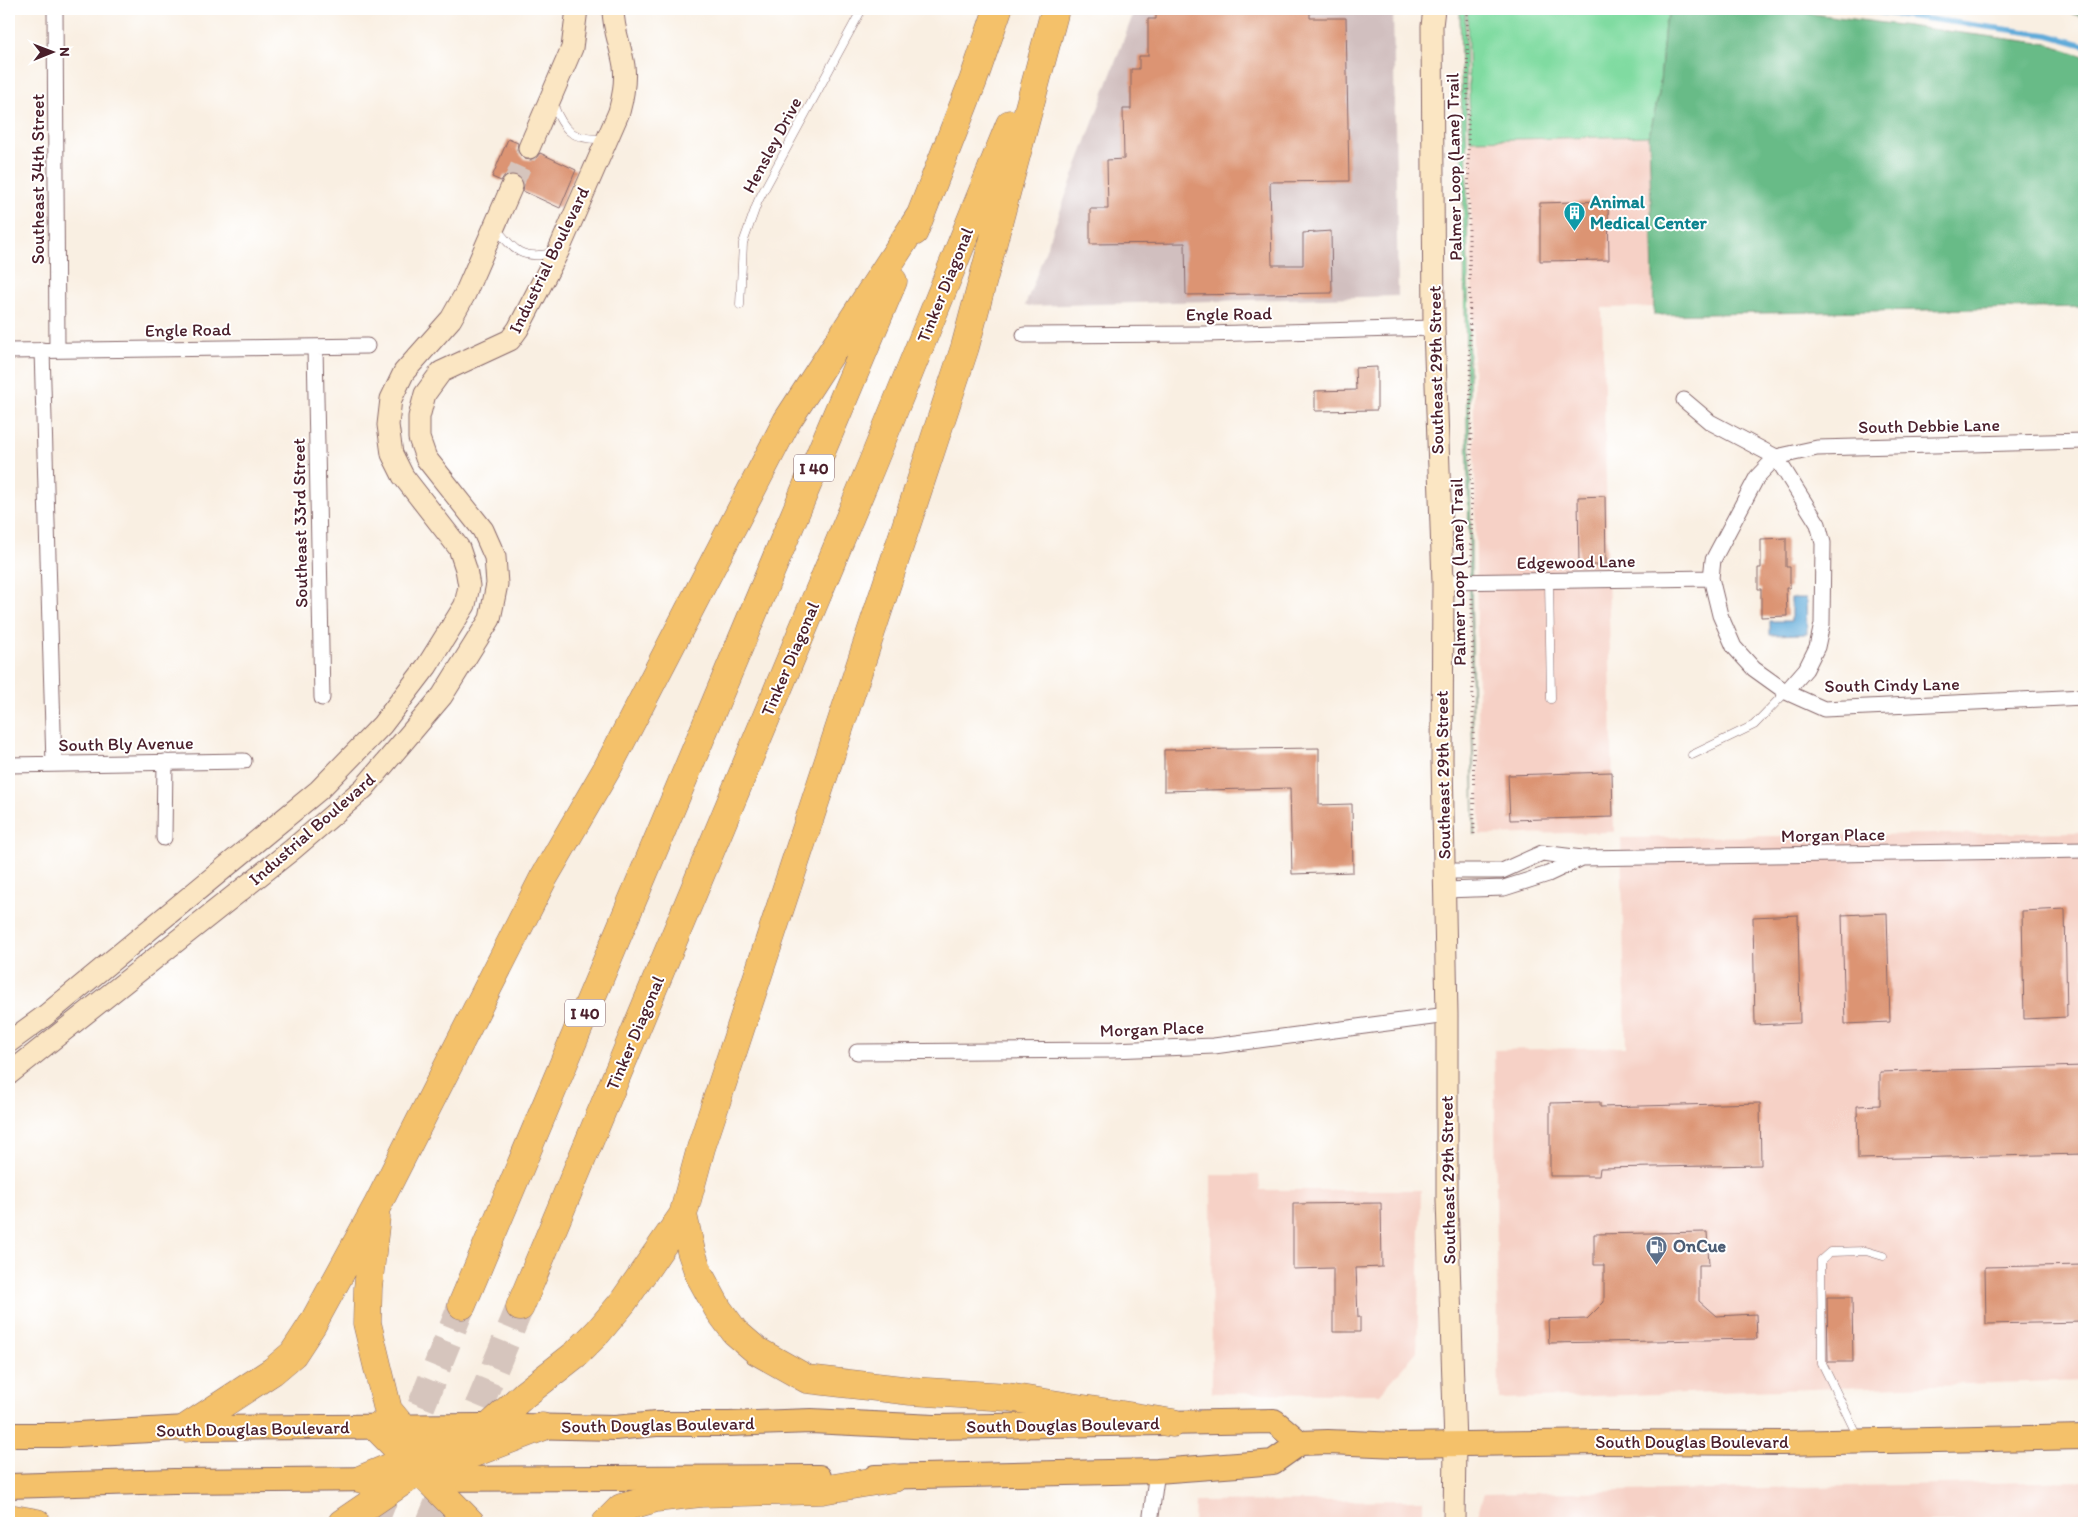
<svg xmlns="http://www.w3.org/2000/svg" width="2093" height="1532" viewBox="0 0 2093 1532" font-family="Itim,sans-serif">
	<rect width="100%" height="100%" fill="#fff"/>
	<filter id="ink" filterUnits="userSpaceOnUse"><feTurbulence type="fractalNoise" baseFrequency=".02" numOctaves="2"/><feDisplacementMap in="SourceGraphic" scale="10" xChannelSelector="R" yChannelSelector="G"/><feConvolveMatrix kernelMatrix="1 2 1 2 8 2 1 2 1" color-interpolation-filters="sRGB"/></filter>
	<filter id="wash" filterUnits="userSpaceOnUse"><feTurbulence type="fractalNoise" baseFrequency=".0096" numOctaves="4" result="noise"/><feDisplacementMap in="SourceGraphic" scale="20" xChannelSelector="R" yChannelSelector="G"/><feGaussianBlur stdDeviation="1.12" result="paint"/><feColorMatrix in="noise" values="0 0 0 0 0 0 0 0 0 0 0 0 0 0 0 0 0 1.4 0 .05"/><feComposite in="paint" operator="in"/></filter>
	<g filter="url(#wash)">
		<rect width="100%" height="100%" fill="#f9efe2"/>
		<path fill="#f6d1c6" d="M 1649,136 L 1653,307 L 1602,308 L 1614,832 L 1480,835 L 1470,140 Z
			M 2084,832 L 2084,1380 L 1499,1399 L 1494,1050 L 1626,1047 L 1621,838 Z
			M 1211,1175 L 1259,1175 L 1260,1190 L 1421,1190 L 1417,1351 L 1380,1394 L 1212,1393 Z
			M 2084,1481 L 2084,1523 L 1479,1523 L 1479,1508 L 1484,1494 Z
			M 1423,1500 L 1423,1523 L 1194,1523 L 1195,1502 Z"/>
		<path fill="#d1bfbf" d="M 1135,9 L 1393,9 L 1398,296 L 1025,306 Z"/>
		<path fill="#80dba1" stroke="#657d66" d="M 1460,9 L 1465,9 L 1474,835 Z
			M 1467,9 L 1672,9 L 1665,23 L 1659,94 L 1649,136 L 1470,140 Z"/>
		<path fill="#68bb87" stroke="#596d59" d="M 1672,9 L 1775,9 L 2048,44 L 2084,56 L 2084,307 L 1654,315 L 1649,136 L 1659,94 L 1665,23 Z
			M 2055,9 L 2084,9 L 2084,17 Z"/>
		<path fill="#61abd9" stroke="#566582" d="M 1791,598 L 1806,598 L 1807,634 L 1770,635 L 1770,621 L 1791,621 Z"/>
		<g fill="none" stroke-linecap="round" stroke-linejoin="round">
			<path stroke="#61abd9" stroke-width="5.5" d="M 1855,9 L 2048,35 L 2084,45"/>
		</g>
		<g id="blocks">
			<path fill="#dc9473" d="M 1156,9 L 1310,9 L 1310,18 L 1346,18 L 1349,181 L 1270,182 L 1272,265 L 1303,265 L 1303,233 L 1331,231 L 1332,293 L 1186,295 L 1185,243 L 1090,244 L 1090,209 L 1108,209 L 1107,160 L 1124,159 L 1123,109 L 1131,109 L 1131,69 L 1139,69 L 1139,56 L 1148,56 L 1148,19 L 1156,19 Z
				M 508,139 L 518,143 L 517,150 L 524,159 L 531,160 L 536,158 L 540,153 L 576,170 L 560,208 L 523,191 L 524,184 L 517,175 L 510,174 L 504,176 L 501,181 L 492,177 Z
				M 1608,201 L 1609,260 L 1540,261 L 1540,203 Z
				M 1377,367 L 1377,410 L 1315,411 L 1315,391 L 1356,390 L 1355,368 Z
				M 1605,496 L 1606,565 L 1579,565 L 1578,497 Z
				M 1786,538 L 1786,567 L 1790,567 L 1790,588 L 1786,588 L 1787,616 L 1761,617 L 1761,589 L 1758,589 L 1758,568 L 1761,568 L 1761,539 Z
				M 1319,748 L 1319,805 L 1352,804 L 1353,872 L 1292,874 L 1290,788 L 1164,791 L 1164,750 Z
				M 1612,772 L 1613,817 L 1510,820 L 1508,775 Z
				M 2065,909 L 2067,1017 L 2024,1019 L 2022,911 Z
				M 1887,913 L 1890,1022 L 1845,1024 L 1842,915 Z
				M 1798,915 L 1800,1023 L 1755,1025 L 1753,917 Z
				M 2084,1066 L 2084,1154 L 1858,1159 L 1857,1106 L 1880,1105 L 1880,1072 Z
				M 1600,1102 L 1600,1107 L 1760,1103 L 1761,1165 L 1600,1168 L 1599,1176 L 1550,1176 L 1550,1103 Z
				M 1381,1203 L 1382,1267 L 1356,1268 L 1358,1317 L 1360,1317 L 1360,1332 L 1333,1332 L 1333,1268 L 1293,1269 L 1293,1204 Z
				M 1707,1232 L 1709,1265 L 1699,1265 L 1699,1301 L 1716,1316 L 1756,1314 L 1757,1339 L 1549,1343 L 1548,1320 L 1587,1319 L 1604,1302 L 1604,1265 L 1594,1265 L 1594,1234 Z
				M 2084,1265 L 2084,1322 L 1986,1324 L 1985,1267 Z
				M 1827,1297 L 1852,1297 L 1853,1362 L 1828,1362 Z"/>
		</g>
	</g>
	<g filter="url(#ink)">
		<use href="#blocks" fill-opacity="0" stroke="#87686b" stroke-width="1"/>
		<g fill="none" stroke-linecap="round" stroke-linejoin="round">
			<path stroke="#d6c5bd" stroke-width="21" stroke-dasharray="21 11" stroke-linecap="butt" d="M 512,186 L 529,148"/>
			<path stroke="#d6c5bd" stroke-width="28" stroke-dasharray="28 14" stroke-linecap="butt" d="M 374,1523 L 462,1305
				M 430,1523 L 520,1307"/>
			<defs>
				<path id="lane" d="M 553,104 C 564,132 573,140 604,139
					M 496,228 C 514,251 522,260 553,253
					M 740,305 L 743,243 L 758,201 L 862,9
					M 1549,581 L 1551,699
					M 1692,755 L 1754,725 L 1786,692
					M 1859,1439 L 1822,1363 L 1821,1260 L 1830,1252 L 1866,1251 L 1883,1256"/>
				<path id="street" d="M 55,9 L 57,350
					M 1024,335 L 1206,334 L 1434,328
					M 315,347 L 322,698
					M 42,350 L 54,764
					M 9,351 L 367,346
					M 1684,400 L 1710,422 L 1776,457 L 1818,524 L 1823,543 L 1822,624 L 1817,647 L 1806,669 L 1786,692
					M 2084,441 L 1817,448 L 1776,457 L 1757,477 L 1713,560 L 1711,578 L 1720,615 L 1734,647 L 1754,669 L 1786,692 L 1824,709 L 2084,697
					M 1443,582 L 1711,578
					M 9,765 L 244,761
					M 164,838 L 165,762
					M 1444,871 L 1502,871 L 1542,853 L 1582,858 L 2084,850
					M 1445,890 L 1504,888 L 1548,874 L 1582,858
					M 857,1052 L 1112,1050 L 1214,1046 L 1447,1015
					M 1150,1523 L 1157,1471"/>
				<path id="secondary" d="M 1434,9 L 1432,26 L 1434,328 L 1443,582 L 1442,760 L 1447,1015 L 1447,1200 L 1455,1444 L 1454,1523
					M 529,148 L 572,48 L 577,9
					M 9,1042 L 46,1015 L 319,790 L 382,725 L 427,666 L 465,605 L 469,586 L 466,569 L 459,548 L 403,476 L 392,454 L 388,425 L 391,399 L 404,372 L 451,319 L 465,294 L 512,186
					M 9,1074 L 293,849 L 364,788 L 442,696 L 490,619 L 497,584 L 495,557 L 483,530 L 426,458 L 419,438 L 419,417 L 425,394 L 441,372 L 510,340 L 518,329 L 558,252 L 619,112 C 623,97 626,82 624,66 C 621,46 613,30 613,9"/>
				<path id="primary" d="M 522,1426 L 615,1428 L 656,1424 L 729,1424 L 811,1421 L 934,1427 L 1274,1421 L 1300,1443
					M 9,1435 L 60,1435 L 186,1428 L 484,1426
					M 875,1477 L 1157,1471 L 1251,1464 L 1273,1462 L 1300,1443 L 1328,1442 L 1398,1445 L 1604,1442 L 1782,1443 L 2084,1437
					M 425,1479 L 819,1477
					M 9,1486 L 174,1481 L 382,1479"/>
				<path id="highway" d="M 914,232 L 973,81 L 998,9
					M 683,1215 L 691,1251 L 699,1274 L 718,1309 L 735,1332 L 757,1351 L 807,1379 L 911,1391 L 1008,1397 L 1173,1423
					M 376,1217 L 368,1288 L 367,1323 L 388,1410 L 445,1479
					M 462,1305 L 893,281
					M 520,1307 L 872,464 L 1010,124
					M 376,1427 L 471,1523
					M 186,1428 L 273,1371 L 293,1354 L 312,1325 L 377,1206 L 543,879 L 608,767 L 787,421 L 920,216
					M 362,1479 L 490,1426 L 525,1394 L 576,1354 L 598,1332 L 623,1302 L 683,1215 L 701,1148 L 965,347 L 1054,14
					M 9,1518 L 37,1523
					M 342,1523 L 408,1478 L 542,1427
					M 606,1523 L 621,1508 L 656,1498 L 701,1493 L 822,1490 L 894,1478"/>
			</defs>
			<use href="#lane" stroke="#87686b" stroke-width="9"/>
			<use href="#street" stroke="#87686b" stroke-width="17"/>
			<use href="#secondary" stroke="#87686b" stroke-width="23"/>
			<use href="#primary" stroke="#87686b" stroke-width="26"/>
			<use href="#highway" stroke="#87686b" stroke-width="29"/>
			<path stroke="#87686b" stroke-width="3" stroke-dasharray="1 4" stroke-linecap="butt" d="M 1467,9 L 1472,567
				M 1472,598 L 1474,835"/>
			<use href="#lane" stroke="#fff" stroke-width="8"/>
			<use href="#street" stroke="#fff" stroke-width="15"/>
			<use href="#secondary" stroke="#fbe6c3" stroke-width="21"/>
			<use href="#primary" stroke="#f4c16a" stroke-width="24"/>
			<use href="#highway" stroke="#f4c16a" stroke-width="28"/>
		</g>
	</g>
	<defs>
		<symbol id="building-pin" viewBox="-11 -11 22 30"><path d="M0 17L-7.5 6A9.5 9.5 0 1 1 7.5 6Z" fill="#0f9aa8" stroke="#fff"/><path d="M-4-6H4V6H1V3H-1V6H-4ZM-2.5-4.3h1.7v1.8h-1.7ZM.8-4.3h1.7v1.8H.8ZM-2.5-1h1.7V.8h-1.7ZM.8-1h1.7V.8H.8Z" fill="#fff"/></symbol>
		<symbol id="fuel-pin" viewBox="-11 -11 22 30"><path d="M0 17L-7.5 6A9.5 9.5 0 1 1 7.5 6Z" fill="#5c6f8a" stroke="#fff"/><path d="M-5.5-6h7V0h2V4h1.3V-2.5L3-4.5l.8-.8L6-3V5H2.5V1h-1V6h-7ZM-4.2-4.7v3.2H.2V-4.7Z" fill="#fff"/></symbol>
	</defs>
	<g fill-rule="evenodd">
		<use href="#building-pin" x="1562" y="200" width="25" height="34"/>
		<use href="#fuel-pin" x="1644" y="1234" width="25" height="34"/>
	</g>
	<g text-anchor="middle" stroke-width="4" stroke-linejoin="round" paint-order="stroke">
		<g fill="#fff" stroke="#80626b" stroke-width="1">
			<rect x="794" y="454.5" width="40" height="27" rx="4"/>
			<rect x="565" y="999.5" width="40" height="27" rx="4"/>
		</g>
		<g font-size="16" font-weight="bold" fill="#4a1f2b">
			<text x="814" y="474">I 40</text>
			<text x="585" y="1019">I 40</text>
		</g>
		<g font-size="18" fill="#4a1f2b" stroke="#fff">
			<text transform="translate(772 145) rotate(-62)" y="6">Hensley Drive</text>
			<text transform="translate(1454 167) rotate(-91)" y="6">Palmer Loop (Lane) Trail</text>
			<text transform="translate(38 179) rotate(-90)" y="6">Southeast 34th Street</text>
			<text transform="translate(549 260) rotate(-64)" y="6">Industrial Boulevard</text>
			<text transform="translate(945 285) rotate(-68)" y="6">Tinker Diagonal</text>
			<text transform="translate(1229 314) rotate(-1)" y="6">Engle Road</text>
			<text transform="translate(188 330) rotate(-1)" y="6">Engle Road</text>
			<text transform="translate(1436 370) rotate(-91)" y="6">Southeast 29th Street</text>
			<text transform="translate(1929 426) rotate(-1)" y="6">South Debbie Lane</text>
			<text transform="translate(300 523) rotate(-91)" y="6">Southeast 33rd Street</text>
			<text transform="translate(1576 562) rotate(-1)" y="6">Edgewood Lane</text>
			<text transform="translate(1458 572) rotate(-91)" y="6">Palmer Loop (Lane) Trail</text>
			<text transform="translate(790 659) rotate(-67)" y="6">Tinker Diagonal</text>
			<text transform="translate(1892 685) rotate(-1)" y="6">South Cindy Lane</text>
			<text transform="translate(126 744) rotate(-1)" y="6">South Bly Avenue</text>
			<text transform="translate(1443 775) rotate(-91)" y="6">Southeast 29th Street</text>
			<text transform="translate(312 829) rotate(-41)" y="6">Industrial Boulevard</text>
			<text transform="translate(1833 835) rotate(-1)" y="6">Morgan Place</text>
			<text transform="translate(1152 1029) rotate(-2)" y="6">Morgan Place</text>
			<text transform="translate(635 1033) rotate(-67)" y="6">Tinker Diagonal</text>
			<text transform="translate(1448 1180) rotate(-91)" y="6">Southeast 29th Street</text>
			<text transform="translate(658 1425) rotate(-1)" y="6">South Douglas Boulevard</text>
			<text transform="translate(1063 1425) rotate(-1)" y="6">South Douglas Boulevard</text>
			<text transform="translate(253 1429) rotate(-1)" y="6">South Douglas Boulevard</text>
			<text x="1692" y="1448">South Douglas Boulevard</text>
		</g>
		<g font-size="18" font-weight="bold" fill="#0d838f" stroke="#fff" text-anchor="start">
			<text x="1590" y="208">Animal<tspan x="1590" dy="21">Medical Center</tspan></text>
		</g>
		<g font-size="18" font-weight="bold" fill="#4e5e75" stroke="#fff" text-anchor="start">
			<text x="1673" y="1252">OnCue</text>
		</g>
	</g>
	<rect width="2093" height="1532" fill="none" stroke="#fff" stroke-width="30"/>
	<g transform="translate(52 52) rotate(89)" stroke="#ffffff" stroke-width="4" paint-order="stroke">
	<path d="M0-4L9 19L0 12L-9 19Z" fill="#4a1f2b"/>
	<text y="-8" font-size="14" font-weight="bold" text-anchor="middle" fill="#4a1f2b">N</text>
	</g>
</svg>
